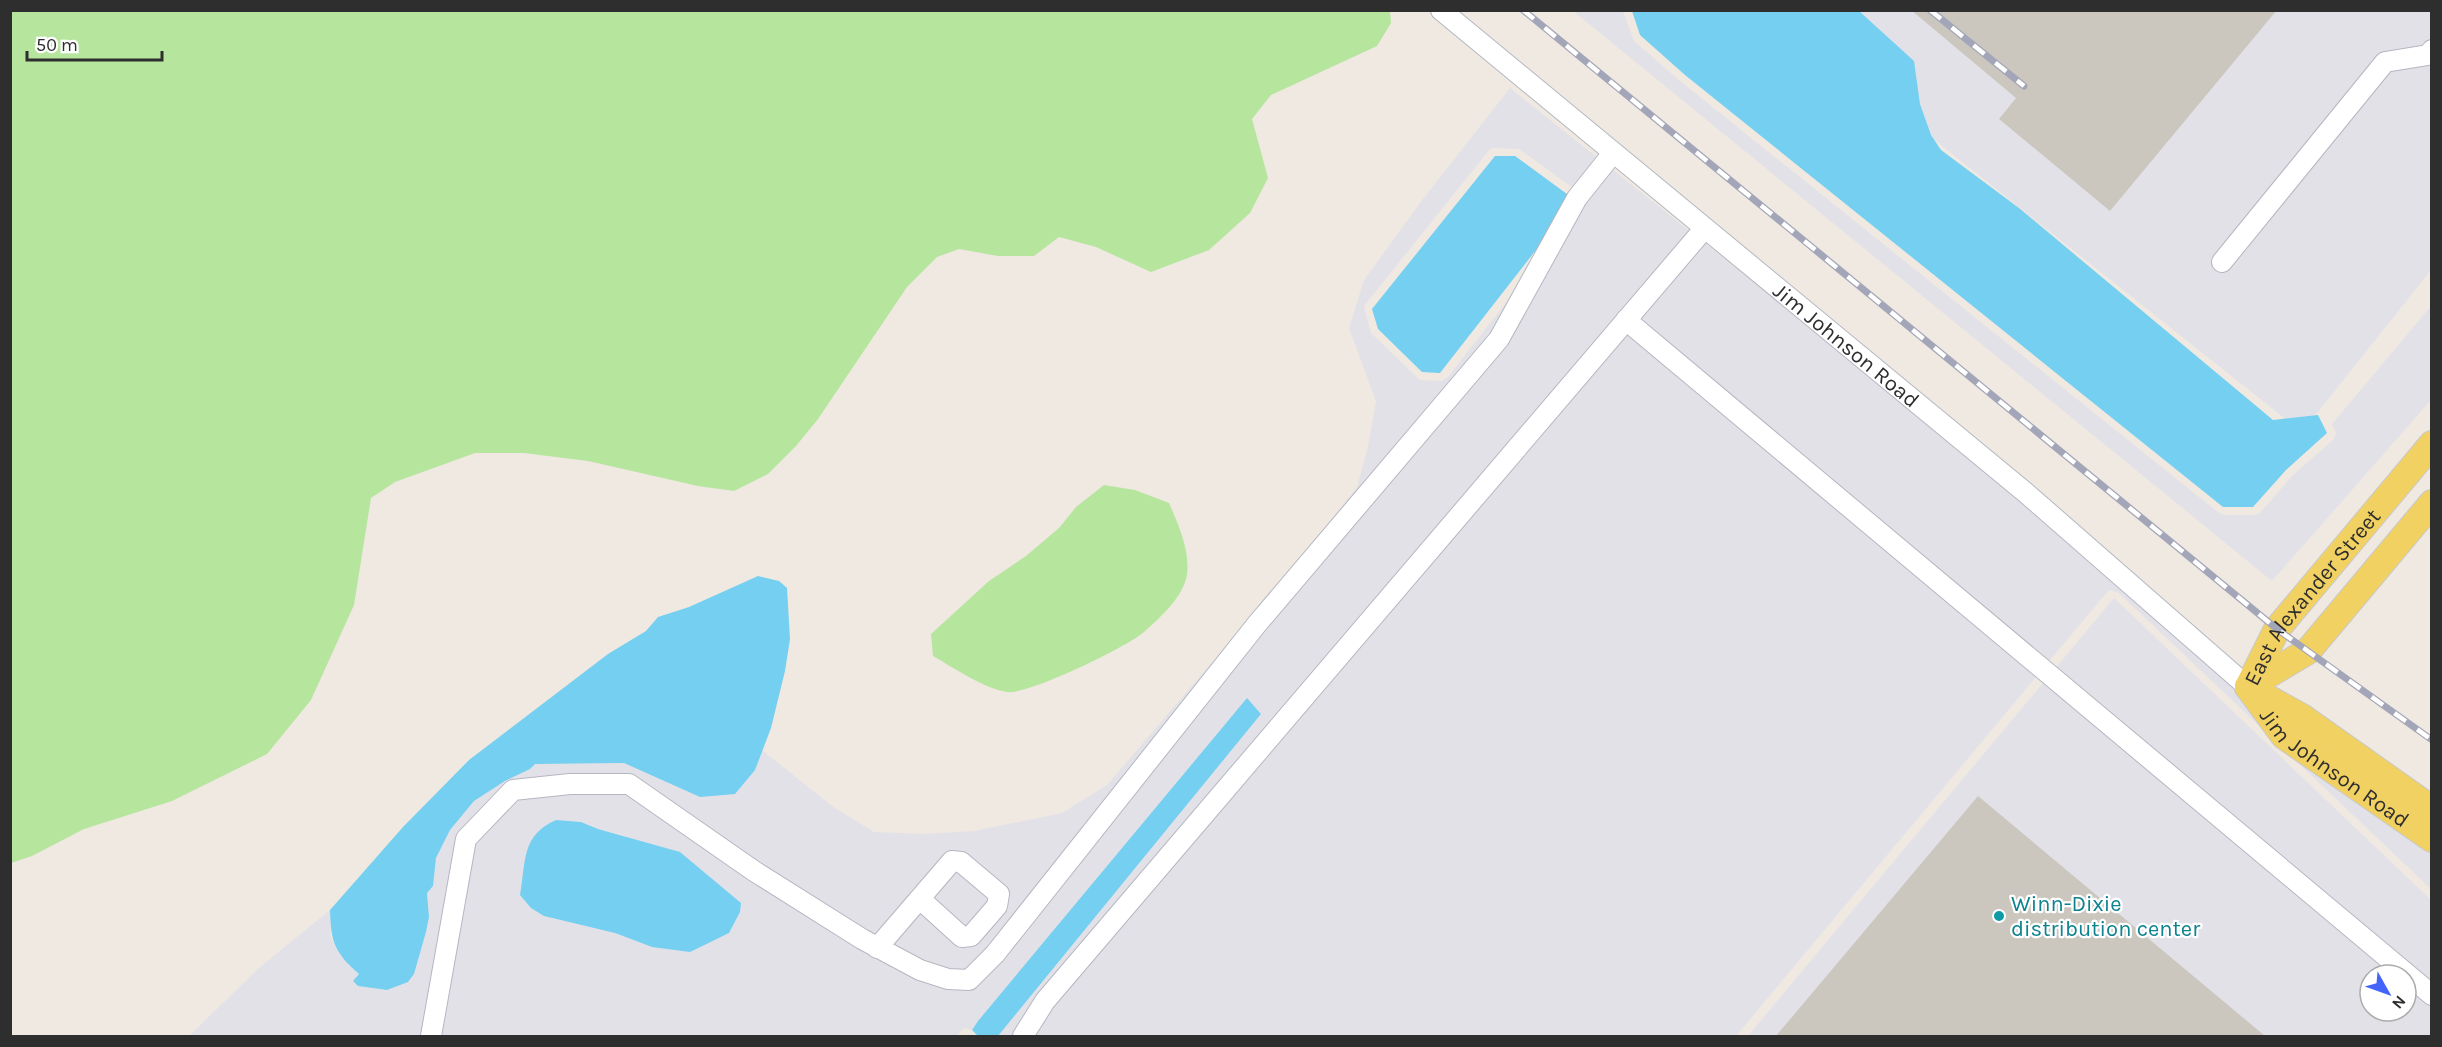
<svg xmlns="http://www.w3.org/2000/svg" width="2442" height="1047" viewBox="0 0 2442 1047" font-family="Karla,sans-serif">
	<rect width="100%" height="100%" fill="#efe9e1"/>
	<path fill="#e3e1e8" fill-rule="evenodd" d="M 1573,11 L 1623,11 L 1634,41 L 1680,81 L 2219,513 L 2225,515 L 2254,515 L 2260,513 L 2292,476 L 2333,440 L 2336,433 L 2332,424 L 2431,306 L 2431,400 L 2272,581 Z
		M 1772,11 L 2431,11 L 2431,270 L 2302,432 Z
		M 1510,88 L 1730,263 L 2020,501 L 2235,689 L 2235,691 L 2431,851 L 2431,889 L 2119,593 L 2111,590 L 2107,592 L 1736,1036 L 998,1036 L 1261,714 L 1247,699 L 978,1021 L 972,1030 L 964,1028 L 956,1036 L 189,1036 L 259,968 L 330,910 L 331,937 L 339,954 L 359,974 L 353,982 L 358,986 L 387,990 L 408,982 L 414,974 L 426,932 L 429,917 L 427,893 L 433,886 L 436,858 L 450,830 L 474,801 L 505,781 L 530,769 L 535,764 L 624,763 L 700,797 L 735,793 L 755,770 L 762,750 L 832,806 L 874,832 L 925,834 L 974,831 L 1062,813 L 1107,785 L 1305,554 L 1357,487 L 1368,447 L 1376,401 L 1349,328 L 1364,280 L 1423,199 ZM 1494,148 L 1519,149 L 1576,190 L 1571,220 L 1447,378 L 1441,381 L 1420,380 L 1371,333 L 1364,306 L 1490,149 ZM 581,822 L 598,829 L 625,836 L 652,947 L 615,933 Z
		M 2114,598 L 2431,900 L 2431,1036 L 1748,1036 ZM 2370,975 L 2406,975 L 2406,1011 L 2370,1011 Z"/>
	<path fill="#b6e59e" d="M 1390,11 L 1391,23 L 1377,46 L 1271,95 L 1252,119 L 1268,178 L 1250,213 L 1209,250 L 1151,272 L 1096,247 L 1059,237 L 1034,256 L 998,256 L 959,249 L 937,257 L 907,287 L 818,419 L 796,446 L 768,474 L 734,491 L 698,486 L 588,461 L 524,453 L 475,453 L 395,482 L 371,498 L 354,605 L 311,700 L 267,754 L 172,801 L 84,829 L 32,856 L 11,863 L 11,11 Z
		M 1104,485 L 1135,490 L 1169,503 C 1178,524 1190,550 1187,574 C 1184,596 1161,617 1144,632 C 1127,647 1028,695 1007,692 C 983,688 954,668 933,656 L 931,634 L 989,581 L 1026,556 L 1059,528 L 1076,507 Z"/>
	<path fill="#75cff0" d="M 1632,11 L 1859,11 L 1914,61 L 1920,104 L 1931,135 L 1941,150 L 2019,208 L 2273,420 L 2318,415 L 2327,433 L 2286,470 L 2253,507 L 2223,507 L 1685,75 L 1640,35 Z
		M 1495,156 L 1515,156 L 1571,197 L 1564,214 L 1440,373 L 1422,372 L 1378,329 L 1372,309 Z
		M 758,576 L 779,581 L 787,588 L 790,639 L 785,671 L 771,728 L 755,770 L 735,794 L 700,797 L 624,763 L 535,764 L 530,769 L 505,781 L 474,801 L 450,830 L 436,858 L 433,886 L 427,893 L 429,917 L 426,932 L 414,974 L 408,982 L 387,990 L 358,986 L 353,981 L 359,974 C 334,952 331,942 330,910 L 403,827 L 469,760 L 608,654 L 646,631 L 658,617 L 689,607 Z
		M 1247,698 L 1261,714 L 998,1036 L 978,1036 L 972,1030 L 978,1021 Z
		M 556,820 L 581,822 L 598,829 L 680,852 L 741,903 L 740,912 L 729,933 L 690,952 L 652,947 L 615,933 L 544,916 L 531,908 L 520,895 C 526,862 521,835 556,820 Z"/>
	<path fill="#cbc7bf" d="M 1911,10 L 2277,10 L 2110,211 L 1999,119 L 2016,98 Z
		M 1978,796 L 2265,1036 L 1776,1036 Z"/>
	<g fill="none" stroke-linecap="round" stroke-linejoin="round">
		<defs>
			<g id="minor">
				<path id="s1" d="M 1441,10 L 2026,493 L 2248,687"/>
				<path d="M 2222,262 L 2385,62 L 2428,55 L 2432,50"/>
				<path d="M 1626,320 L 2432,995"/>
				<path d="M 877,948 L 952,861 L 961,862 L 999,894 L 997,906 L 971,936 L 962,937 L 920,899"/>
				<path d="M 431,1036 L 466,839 L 513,790 L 570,784 L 629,784 L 754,871 L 862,939 L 920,970 L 948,979 L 969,980 L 995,954 L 1257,624 L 1499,339 L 1577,198 L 1613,153"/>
				<path d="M 1023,1036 L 1045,1001 L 1704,229"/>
			</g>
			<g id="major">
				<path id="s2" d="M 2248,687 L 2277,629 L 2432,444"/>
				<path d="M 2248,687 L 2308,651 L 2432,503"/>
				<path id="s3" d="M 2248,687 L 2284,736 L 2432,839"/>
				<path d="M 2255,691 L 2302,717 L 2432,809"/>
			</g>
		</defs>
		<use href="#minor" stroke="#b4b7c1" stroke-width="22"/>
		<use href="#major" stroke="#c9c9c9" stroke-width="28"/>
		<use href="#minor" stroke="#fff" stroke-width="20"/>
		<use href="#major" stroke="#f2d163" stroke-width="26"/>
		<defs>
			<path id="rail" d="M 1523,10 L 2277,629 L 2432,740
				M 1930,10 L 2024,86"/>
		</defs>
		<use href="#rail" stroke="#a3a6b8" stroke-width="7"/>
		<use href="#rail" stroke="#fff" stroke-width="4.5" stroke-dasharray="14" stroke-linecap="butt"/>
	</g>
	<circle fill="#0f9aa8" stroke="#fff" stroke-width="2" cx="1999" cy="916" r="6"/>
	<g text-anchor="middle" stroke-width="4.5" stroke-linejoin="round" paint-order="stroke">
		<g font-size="22" fill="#2e2e2e" stroke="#fff">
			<text dy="8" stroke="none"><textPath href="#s1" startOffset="526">Jim Johnson Road</textPath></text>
			<text dy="8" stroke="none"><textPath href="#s2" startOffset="111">East Alexander Street</textPath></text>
			<text dy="8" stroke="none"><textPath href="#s3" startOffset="120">Jim Johnson Road</textPath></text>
		</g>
		<g font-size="22" fill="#0d838f" stroke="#fff" text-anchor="start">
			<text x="2011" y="911">Winn-Dixie<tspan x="2011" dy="25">distribution center</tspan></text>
		</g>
	</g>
	<rect width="2442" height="1047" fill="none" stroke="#2e2e2e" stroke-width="24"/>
	<g transform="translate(2388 993) rotate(130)"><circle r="28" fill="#ffffff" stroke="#ababab" stroke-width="1.5"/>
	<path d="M0-4.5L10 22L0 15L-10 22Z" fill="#4264fb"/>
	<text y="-9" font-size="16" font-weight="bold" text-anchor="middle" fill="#2e2e2e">N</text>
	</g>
	<path d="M27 51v9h135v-9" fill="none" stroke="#2e2e2e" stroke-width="3"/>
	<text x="36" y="51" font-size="18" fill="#2e2e2e" stroke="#ffffff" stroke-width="4.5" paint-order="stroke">50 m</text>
</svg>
